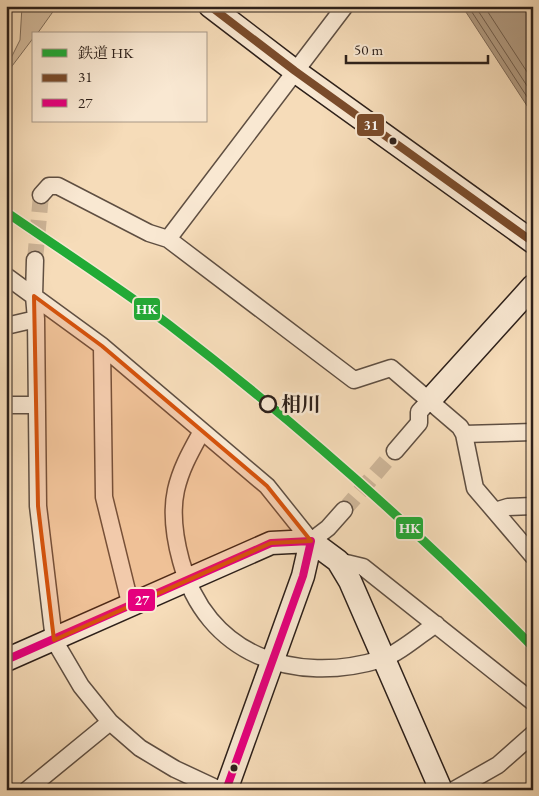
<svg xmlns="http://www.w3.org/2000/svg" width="539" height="796" viewBox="0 0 539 796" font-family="'EB Garamond','Noto Serif JP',serif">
	<rect width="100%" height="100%" fill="#f6dcb9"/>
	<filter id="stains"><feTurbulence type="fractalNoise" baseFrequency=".004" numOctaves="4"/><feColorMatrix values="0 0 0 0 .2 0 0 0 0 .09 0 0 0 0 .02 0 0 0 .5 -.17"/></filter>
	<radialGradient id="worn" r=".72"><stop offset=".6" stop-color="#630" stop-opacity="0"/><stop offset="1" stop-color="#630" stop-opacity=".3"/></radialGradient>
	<path fill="#d4bc9e" stroke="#806e5c" d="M 22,6 L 57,6 L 37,34 L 34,34 L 34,37 L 6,74 L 6,68 L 20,40 Z"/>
	<path fill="#b29c83" stroke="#7d6a59" d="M 462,6 L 533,6 L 533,115 Z"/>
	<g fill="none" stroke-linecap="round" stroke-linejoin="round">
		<path stroke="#705e4e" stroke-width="1" d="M 468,6 L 533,106
			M 475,6 L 533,95
			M 484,6 L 533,81"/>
		<path stroke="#ceb699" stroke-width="16" stroke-dasharray="16 8" stroke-linecap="butt" d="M 35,260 L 41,195
			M 344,510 L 395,451"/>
		<defs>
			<path id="street" d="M 41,195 L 49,186 L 58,186 L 149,233 L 168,239 L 354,380 L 391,368 L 460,427 L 464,434 L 475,488 L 533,556
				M 168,239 L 345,6
				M 35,260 L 34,296 L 36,319 L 38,506 L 54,640 L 81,686 L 110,722 L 140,748 L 175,769 L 220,790
				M 6,276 L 102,346 L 267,486 L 311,541 L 328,528 L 344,510
				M 6,326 L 36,319
				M 102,346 L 104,497 L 131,607
				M 6,405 L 37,405
				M 202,431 C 191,451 181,468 176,490 C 171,513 175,539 181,561 C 206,655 294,686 382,659 C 398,654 421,634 436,624
				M 464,434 L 533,432
				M 395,451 L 419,423 L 419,412 L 429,401
				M 495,511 L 508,507 L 533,506
				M 338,561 L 363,567 L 533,702
				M 27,790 L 110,722
				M 454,790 L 498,765 L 533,734"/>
			<path id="secondary" d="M 210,6 L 295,71 L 533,242
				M 429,401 L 533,286
				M 6,660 L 271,543 L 311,541 L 338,561 L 350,581 L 441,790
				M 226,790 L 303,576 L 311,541"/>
		</defs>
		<use href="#street" stroke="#5f4f42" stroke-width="19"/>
		<use href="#secondary" stroke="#2d201a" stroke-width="25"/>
		<use href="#street" stroke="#f9e8d2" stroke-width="16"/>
		<use href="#secondary" stroke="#f9e8d2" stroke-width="22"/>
		<defs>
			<path id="bus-1" d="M 210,6 L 295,71 L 533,242"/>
			<path id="bus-2" d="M 6,660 L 271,543 L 311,541 L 303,576 L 226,790"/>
		</defs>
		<use href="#bus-1" stroke="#f9e8d2" stroke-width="11"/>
		<use href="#bus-2" stroke="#f9e8d2" stroke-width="11"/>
		<use href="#bus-1" stroke="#7a4b2a" stroke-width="8"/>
		<use href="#bus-2" stroke="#e5007d" stroke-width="8"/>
		<defs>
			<path id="rail-1" d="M 6,212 C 60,249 115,285 168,324 C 297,423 418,531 533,647"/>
		</defs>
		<use href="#rail-1" stroke="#f9e8d2" stroke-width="12"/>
		<use href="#rail-1" stroke="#21ab36" stroke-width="9"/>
	</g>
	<path fill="#d5530d" fill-opacity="0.2" stroke="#d5530d" stroke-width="4" stroke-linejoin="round" d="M 34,296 L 102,346 L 267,486 L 311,541 L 271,543 L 54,640 L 38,506 Z"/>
	<g fill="#2d201a" stroke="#f9e8d2" stroke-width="2">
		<circle cx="393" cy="141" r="4.5"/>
		<circle cx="234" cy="768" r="4.5"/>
	</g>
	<circle fill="#f9e8d2" stroke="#2d201a" stroke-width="2.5" cx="268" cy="404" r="8"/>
	<g text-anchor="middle" stroke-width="5" stroke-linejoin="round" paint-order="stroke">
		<g font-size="20" font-weight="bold" fill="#2d201a" stroke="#f9e8d2" text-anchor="start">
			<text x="281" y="411">相川</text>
		</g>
	</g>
	<g stroke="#f9e8d2" stroke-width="2">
		<rect x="356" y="113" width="29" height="24" rx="5" fill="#7a4b2a"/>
		<rect x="133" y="297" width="28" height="24" rx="5" fill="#21ab36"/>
		<rect x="395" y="516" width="29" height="24" rx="5" fill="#21ab36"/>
		<rect x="127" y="588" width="29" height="24" rx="5" fill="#e5007d"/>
	</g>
	<g font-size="14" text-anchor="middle" font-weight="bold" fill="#fff">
		<text x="371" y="130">31</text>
		<text x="147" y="314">HK</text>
		<text x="410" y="533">HK</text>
		<text x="142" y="605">27</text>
	</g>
	<rect width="539" height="796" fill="none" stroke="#f6dcb9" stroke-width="25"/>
	<rect x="8" y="8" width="524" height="781" fill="none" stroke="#2d201a" stroke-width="2.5"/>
	<rect x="12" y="12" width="514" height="771" fill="none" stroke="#2d201a"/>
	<rect x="32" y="32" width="175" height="90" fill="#f9e8d2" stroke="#a79888"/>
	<rect x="42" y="49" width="25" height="8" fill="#21ab36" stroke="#a79888"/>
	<text x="78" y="58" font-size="15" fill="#2d201a">鉄道 HK</text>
	<rect x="42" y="74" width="25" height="8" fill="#7a4b2a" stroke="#a79888"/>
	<text x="78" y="82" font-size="15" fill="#2d201a">31</text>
	<rect x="42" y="99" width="25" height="8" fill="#e5007d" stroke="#a79888"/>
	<text x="78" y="108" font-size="15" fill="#2d201a">27</text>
	<path d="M346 55v8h142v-8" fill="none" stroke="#2d201a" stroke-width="2.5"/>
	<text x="354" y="55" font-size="15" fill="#2d201a" stroke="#f9e8d2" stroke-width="4" paint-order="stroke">50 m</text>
	<rect width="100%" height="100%" filter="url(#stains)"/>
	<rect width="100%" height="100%" fill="url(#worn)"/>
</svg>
